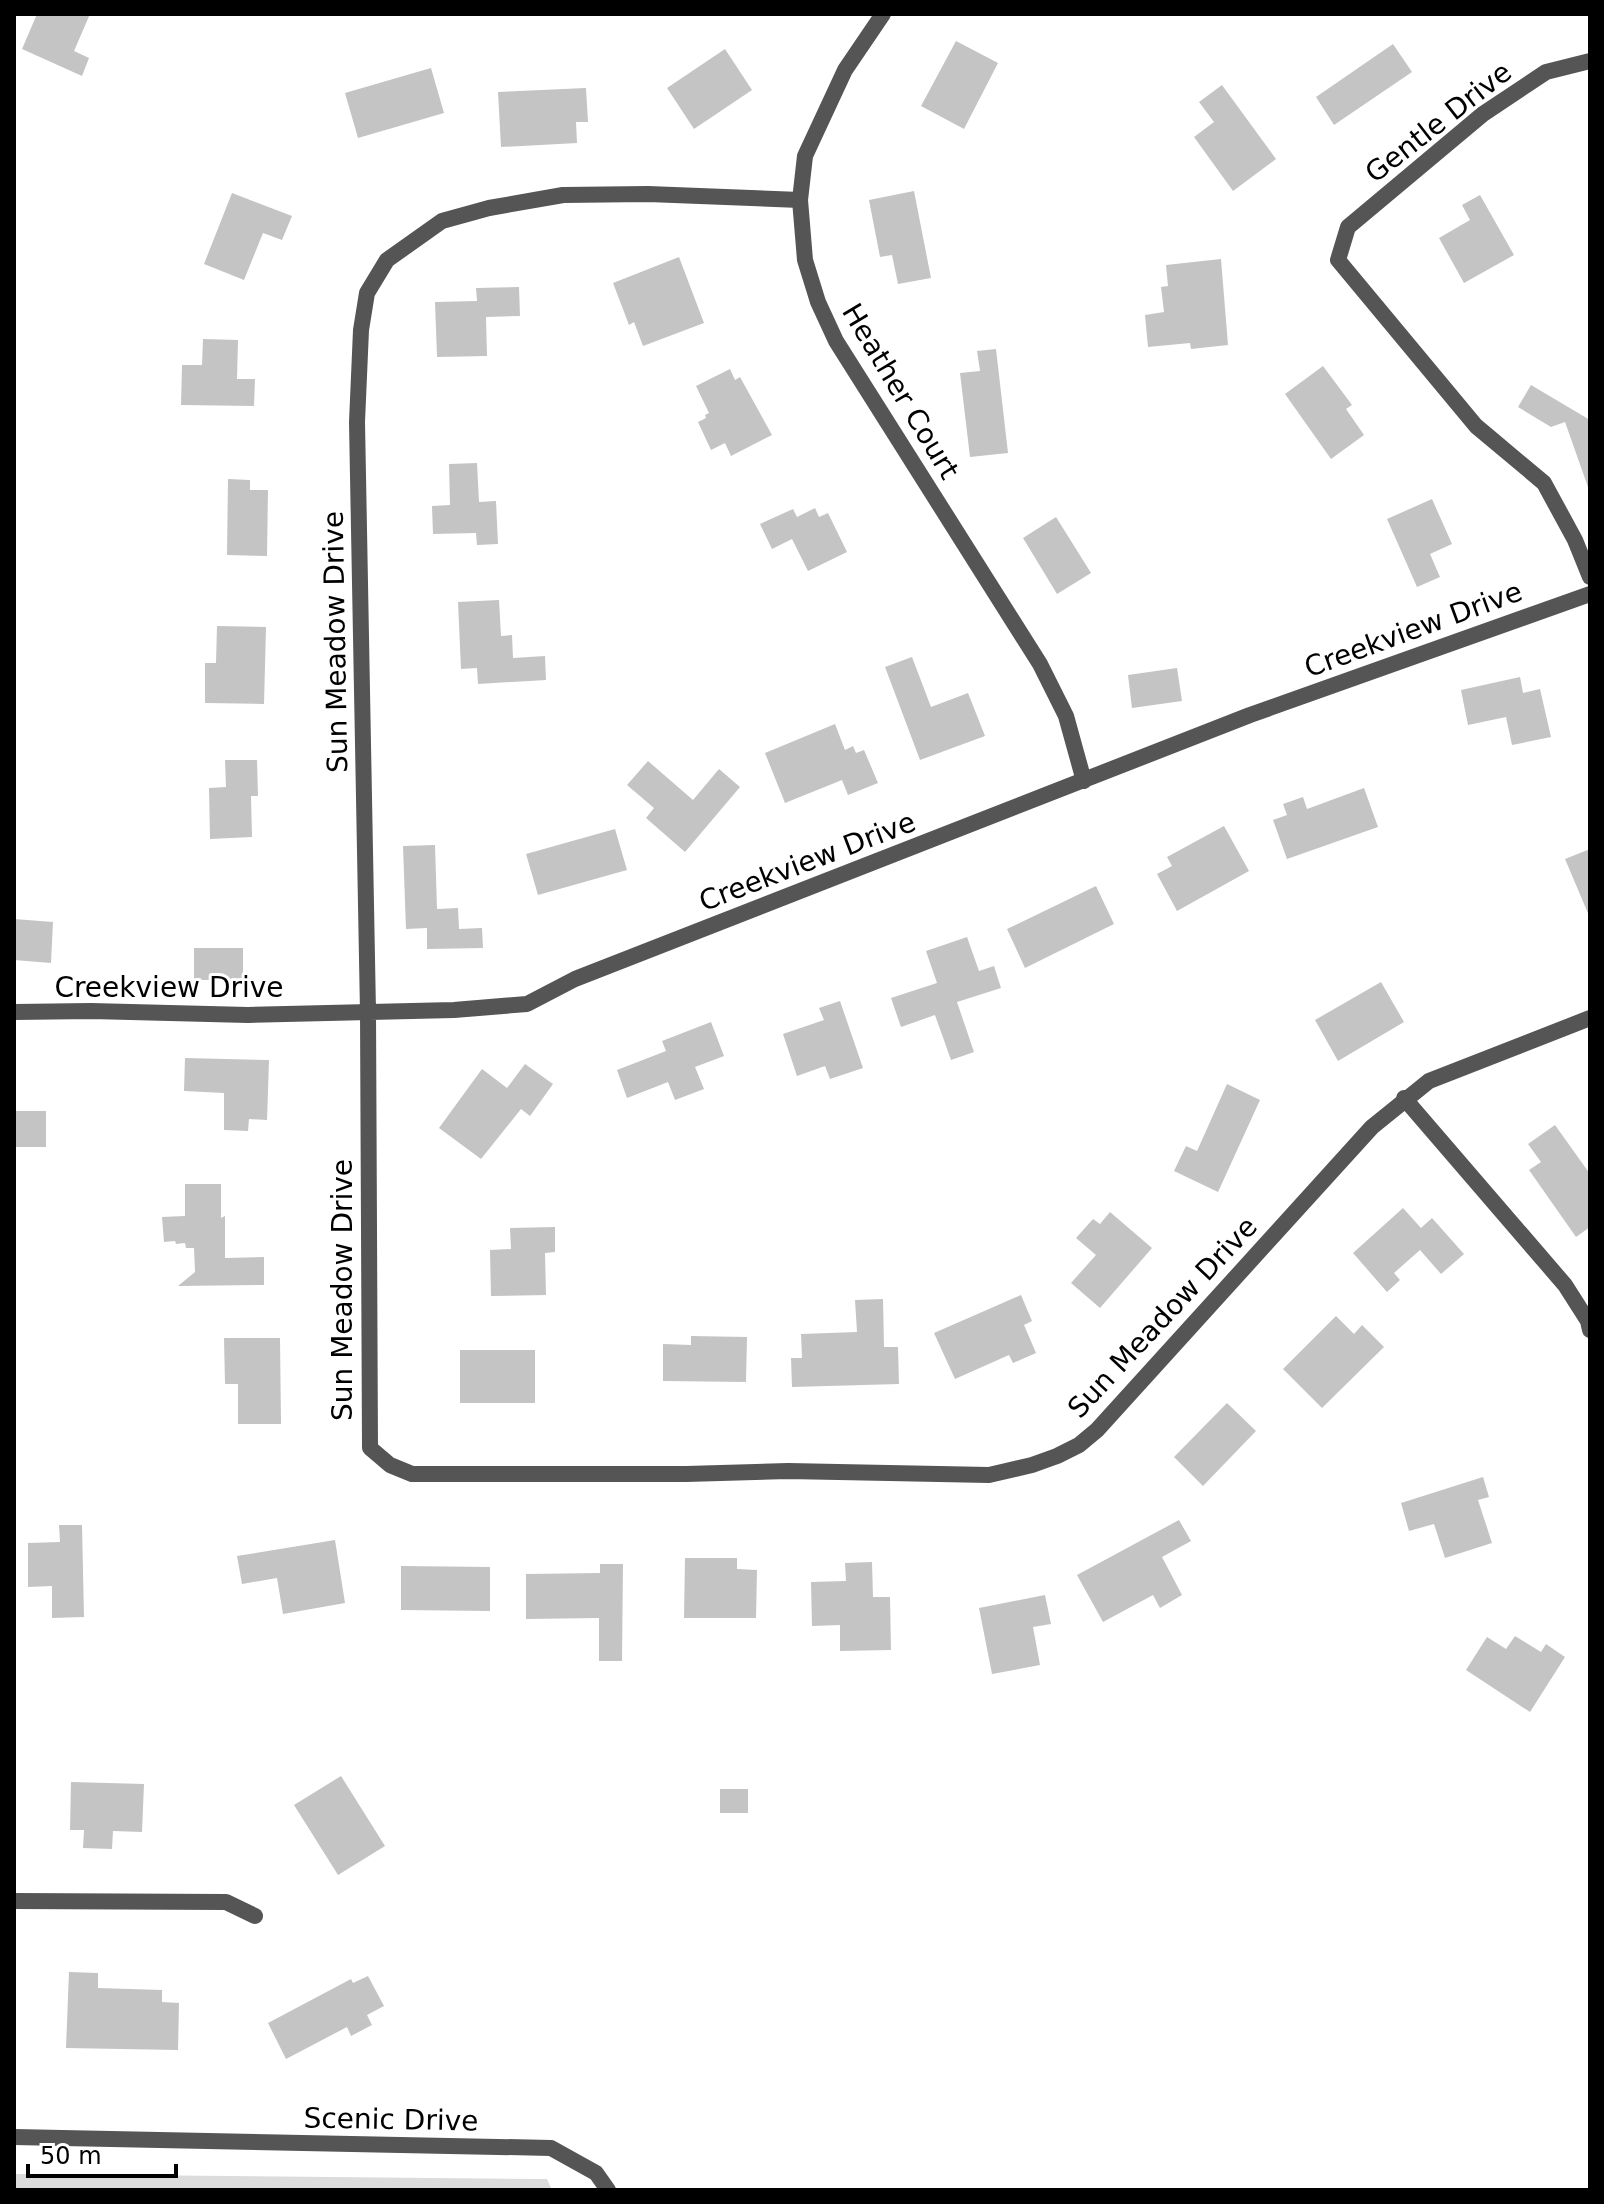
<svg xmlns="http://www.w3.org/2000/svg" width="1604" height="2204" viewBox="0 0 1604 2204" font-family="'DejaVu Sans',sans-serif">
	<rect width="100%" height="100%" fill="#fff"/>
	<path fill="#dcdcdc" d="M 14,2174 L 547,2179 L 552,2190 L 14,2190 Z"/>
	<path fill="#c4c4c4" d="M 37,14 L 90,14 L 74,51 L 89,58 L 82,76 L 22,49 Z
		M 956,41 L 998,63 L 964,129 L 921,106 Z
		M 1393,44 L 1412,72 L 1334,125 L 1316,97 Z
		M 725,49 L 752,90 L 694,129 L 667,88 Z
		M 431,68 L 444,113 L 358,138 L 345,93 Z
		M 1222,85 L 1276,159 L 1233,191 L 1194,137 L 1214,122 L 1199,102 Z
		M 586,88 L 588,122 L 576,122 L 577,143 L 501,147 L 498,92 Z
		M 914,191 L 931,278 L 898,284 L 892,255 L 880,257 L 869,200 Z
		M 232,193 L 292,216 L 282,240 L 263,233 L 244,280 L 204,264 Z
		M 1480,195 L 1514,255 L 1464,283 L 1439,238 L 1470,220 L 1462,205 Z
		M 679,257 L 704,323 L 643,346 L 634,322 L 629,325 L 613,283 Z
		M 1221,259 L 1228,345 L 1191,349 L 1190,343 L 1148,347 L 1145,315 L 1164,312 L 1161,287 L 1168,286 L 1166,265 Z
		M 519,287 L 520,316 L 486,317 L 487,356 L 437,357 L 435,302 L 477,301 L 476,288 Z
		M 203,339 L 238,340 L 237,379 L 255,379 L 254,406 L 181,405 L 182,365 L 202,365 Z
		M 996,349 L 1008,453 L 970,457 L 960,373 L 980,371 L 977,351 Z
		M 1323,366 L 1352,405 L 1346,409 L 1364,435 L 1331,459 L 1285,394 Z
		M 730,369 L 735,380 L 740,377 L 772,435 L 731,456 L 725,443 L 711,450 L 698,422 L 706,418 L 705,415 L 709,413 L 696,386 Z
		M 1531,385 L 1590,420 L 1590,486 L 1588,487 L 1565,422 L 1551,427 L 1518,407 Z
		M 477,463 L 479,502 L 496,501 L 498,544 L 477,545 L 476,533 L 433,534 L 432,506 L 450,505 L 449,464 Z
		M 228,479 L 250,480 L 250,490 L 268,490 L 267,556 L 227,555 Z
		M 1432,499 L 1452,544 L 1430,554 L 1440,577 L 1417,587 L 1387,519 Z
		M 815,508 L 819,517 L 828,513 L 847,552 L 808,571 L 792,539 L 772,549 L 760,524 L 793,509 L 797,517 Z
		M 1056,517 L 1091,573 L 1057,594 L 1023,538 Z
		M 499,600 L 501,636 L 512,635 L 513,658 L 545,656 L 546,680 L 478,684 L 477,668 L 461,669 L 458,602 Z
		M 217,626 L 266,627 L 264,704 L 205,703 L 205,663 L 216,663 Z
		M 912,657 L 931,707 L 968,693 L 985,736 L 920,760 L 885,667 Z
		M 1177,668 L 1182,701 L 1132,708 L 1128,675 Z
		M 1520,677 L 1523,693 L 1540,689 L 1551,737 L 1512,745 L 1506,717 L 1468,725 L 1461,690 Z
		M 835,724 L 845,750 L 853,746 L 856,753 L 864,750 L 878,783 L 848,795 L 842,780 L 785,803 L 765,753 Z
		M 225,760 L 257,760 L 258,796 L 251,796 L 252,837 L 210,839 L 209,788 L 226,787 Z
		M 648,761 L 693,800 L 719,769 L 740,787 L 685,852 L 646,818 L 654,808 L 627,785 Z
		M 1364,788 L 1378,827 L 1287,859 L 1273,820 L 1287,815 L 1283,804 L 1303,797 L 1307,809 Z
		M 1224,826 L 1249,871 L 1177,911 L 1157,874 L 1172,866 L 1167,857 Z
		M 615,829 L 627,870 L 538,895 L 526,854 Z
		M 435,845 L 437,909 L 458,908 L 459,929 L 482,928 L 483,948 L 427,949 L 427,928 L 406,929 L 403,846 Z
		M 1590,849 L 1590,918 L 1565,859 Z
		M 1096,886 L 1114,924 L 1025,968 L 1007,929 Z
		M 14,919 L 53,922 L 51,963 L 14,960 Z
		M 967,937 L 979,971 L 994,966 L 1001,988 L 957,1002 L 974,1052 L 951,1060 L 935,1015 L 901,1027 L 891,998 L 937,983 L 926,951 Z
		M 194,948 L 243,948 L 243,980 L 194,980 Z
		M 1381,982 L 1404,1022 L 1338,1061 L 1315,1020 Z
		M 840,1001 L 863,1068 L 830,1079 L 825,1066 L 797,1076 L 783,1034 L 824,1020 L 819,1008 Z
		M 711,1022 L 724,1056 L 695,1067 L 704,1089 L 675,1100 L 668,1082 L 627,1098 L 617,1070 L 666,1051 L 662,1041 Z
		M 185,1058 L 269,1060 L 267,1120 L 249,1119 L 248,1131 L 224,1130 L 224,1093 L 184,1091 Z
		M 525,1064 L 553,1084 L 530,1116 L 521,1109 L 481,1159 L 439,1128 L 482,1069 L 507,1088 Z
		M 1227,1084 L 1260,1100 L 1218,1192 L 1174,1171 L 1186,1146 L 1197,1151 Z
		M 14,1111 L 46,1111 L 46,1147 L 14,1147 Z
		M 1555,1125 L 1590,1174 L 1590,1227 L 1576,1237 L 1529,1170 L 1541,1162 L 1528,1144 Z
		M 185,1184 L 221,1184 L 221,1218 L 225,1216 L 225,1258 L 264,1257 L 264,1285 L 178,1286 L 195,1272 L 194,1248 L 186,1248 L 185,1243 L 176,1244 L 175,1241 L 164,1242 L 162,1217 L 185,1216 Z
		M 1403,1208 L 1421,1228 L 1432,1218 L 1464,1254 L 1441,1274 L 1420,1250 L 1394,1273 L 1400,1280 L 1387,1292 L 1353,1253 Z
		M 1110,1212 L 1152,1248 L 1100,1308 L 1071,1283 L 1096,1255 L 1076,1238 L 1093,1219 L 1100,1224 Z
		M 555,1227 L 555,1252 L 545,1253 L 546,1295 L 491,1296 L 490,1250 L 511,1249 L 510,1228 Z
		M 1021,1295 L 1032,1321 L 1024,1325 L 1036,1353 L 1013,1363 L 1009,1355 L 955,1379 L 934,1333 Z
		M 883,1299 L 884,1347 L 898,1347 L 899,1384 L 792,1387 L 791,1358 L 802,1358 L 801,1334 L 857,1332 L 855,1300 Z
		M 1336,1316 L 1354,1334 L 1362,1325 L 1384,1347 L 1322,1408 L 1283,1369 Z
		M 691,1336 L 747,1337 L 746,1382 L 663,1381 L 663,1344 L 691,1345 Z
		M 224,1338 L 280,1338 L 281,1424 L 238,1424 L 238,1384 L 225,1384 Z
		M 460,1350 L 535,1350 L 535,1403 L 460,1403 Z
		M 1227,1403 L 1256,1431 L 1203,1486 L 1174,1457 Z
		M 1483,1477 L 1489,1497 L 1478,1500 L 1492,1543 L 1445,1558 L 1434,1524 L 1409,1531 L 1401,1503 Z
		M 1179,1520 L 1191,1541 L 1162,1557 L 1182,1595 L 1160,1608 L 1153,1595 L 1103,1622 L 1077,1575 Z
		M 59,1525 L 82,1525 L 84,1617 L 52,1618 L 52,1586 L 28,1587 L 28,1543 L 60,1542 Z
		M 335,1540 L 345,1603 L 283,1614 L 277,1578 L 242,1584 L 237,1556 Z
		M 685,1558 L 737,1558 L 737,1569 L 757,1570 L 756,1618 L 684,1618 Z
		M 872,1562 L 873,1597 L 890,1597 L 891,1650 L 840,1651 L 840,1625 L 812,1626 L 811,1582 L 846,1581 L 845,1563 Z
		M 600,1564 L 623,1564 L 622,1661 L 599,1661 L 599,1618 L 526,1619 L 526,1574 L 600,1573 Z
		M 401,1566 L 490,1567 L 490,1611 L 401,1610 Z
		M 1045,1595 L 1051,1624 L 1033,1627 L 1040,1665 L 992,1674 L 979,1608 Z
		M 1515,1636 L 1541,1652 L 1546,1644 L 1565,1657 L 1530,1712 L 1466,1670 L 1487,1637 L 1506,1649 Z
		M 341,1776 L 385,1846 L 338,1875 L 294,1805 Z
		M 71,1782 L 144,1784 L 142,1832 L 113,1831 L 112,1849 L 83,1848 L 84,1830 L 70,1830 Z
		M 720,1789 L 748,1789 L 748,1813 L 720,1813 Z
		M 69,1972 L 98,1973 L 98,1988 L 162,1990 L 162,2002 L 179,2003 L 178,2050 L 66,2048 Z
		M 368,1976 L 384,2006 L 367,2015 L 372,2025 L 351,2036 L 347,2027 L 286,2059 L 268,2023 L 351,1979 L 353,1983 Z"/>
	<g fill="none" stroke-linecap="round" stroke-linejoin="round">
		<path stroke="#555" stroke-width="16" d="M 883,14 L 845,70 L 805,156 L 800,200 L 805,260 L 818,302 L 836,341 L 1040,664 L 1066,716 L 1084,781
			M 1590,61 L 1546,72 L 1483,114 L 1348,227 L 1338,260 L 1476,426 L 1544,483 L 1575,540 L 1590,577
			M 800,200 L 648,194 L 563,195 L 489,208 L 442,221 L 387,260 L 367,293 L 361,330 L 357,422 L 368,1012 L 370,1448 L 390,1465 L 412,1474 L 686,1474 L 788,1471 L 989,1475 L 1032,1465 L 1057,1456 L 1079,1445 L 1097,1430 L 1372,1127 L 1429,1081 L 1590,1018
			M 14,1012 L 91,1011 L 248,1015 L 454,1010 L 527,1004 L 575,979 L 1250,715 L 1590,594
			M 1404,1098 L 1565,1285 L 1588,1321 L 1590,1330
			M 14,1901 L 226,1902 L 255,1916"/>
		<path stroke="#555" stroke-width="16" d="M 14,2137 L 551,2148 L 596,2173 L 608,2190"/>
	</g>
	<g text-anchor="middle" stroke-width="6" stroke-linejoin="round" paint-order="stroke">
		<g font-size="28" fill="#000" stroke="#fff">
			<text transform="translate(1438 122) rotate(-38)" y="10">Gentle Drive</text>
			<text transform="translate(901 391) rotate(59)" y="10">Heather Court</text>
			<text transform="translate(1413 629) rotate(-20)" y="10">Creekview Drive</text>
			<text transform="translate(335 642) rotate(-91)" y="10">Sun Meadow Drive</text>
			<text transform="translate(807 861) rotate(-21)" y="10">Creekview Drive</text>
			<text x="169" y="997">Creekview Drive</text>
			<text transform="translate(342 1290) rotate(-90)" y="10">Sun Meadow Drive</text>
			<text transform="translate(1162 1317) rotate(-47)" y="10">Sun Meadow Drive</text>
			<text transform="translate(391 2119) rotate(1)" y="10">Scenic Drive</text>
		</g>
	</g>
	<rect width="1604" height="2204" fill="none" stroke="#000000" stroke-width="32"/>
	<path d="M28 2164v12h148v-12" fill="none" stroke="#000000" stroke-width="4"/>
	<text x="40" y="2164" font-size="24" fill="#000000" stroke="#ffffff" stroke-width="6" paint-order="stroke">50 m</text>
</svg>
